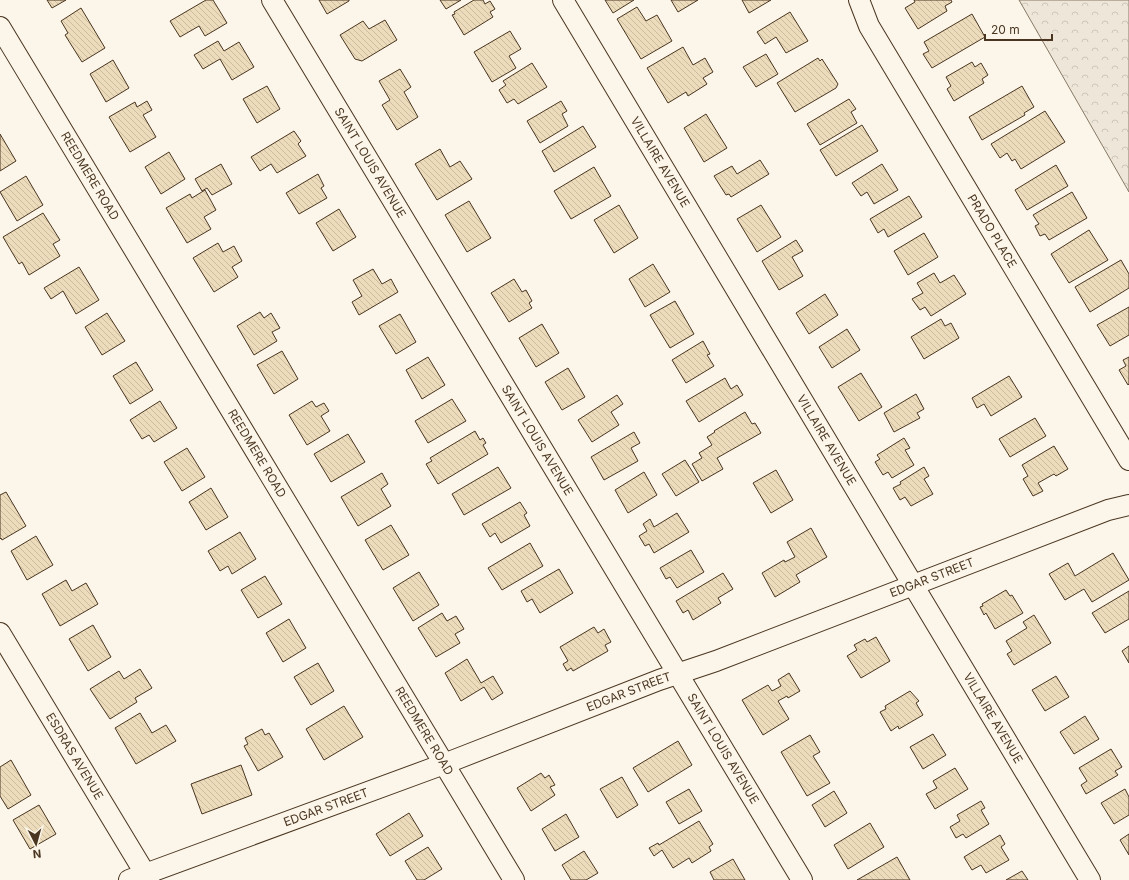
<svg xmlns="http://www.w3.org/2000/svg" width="1129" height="880" viewBox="0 0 1129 880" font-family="Inter,sans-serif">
	<defs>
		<pattern id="park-crowns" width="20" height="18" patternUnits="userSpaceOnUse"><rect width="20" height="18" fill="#ede6d9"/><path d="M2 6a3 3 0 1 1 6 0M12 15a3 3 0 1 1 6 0" fill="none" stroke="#cdc6ba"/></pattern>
		<pattern id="building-back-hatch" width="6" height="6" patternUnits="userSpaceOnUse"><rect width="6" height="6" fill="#ecdcbc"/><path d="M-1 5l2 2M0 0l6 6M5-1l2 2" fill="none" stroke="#ccbda1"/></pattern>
	</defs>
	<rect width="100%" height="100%" fill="#fbf6e9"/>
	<path fill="url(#park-crowns)" stroke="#887966" d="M 1019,0 L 1129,0 L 1129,192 Z"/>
	<path fill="url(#building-back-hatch)" stroke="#4a3520" d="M 47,0 L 66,0 L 52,8 Z
		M 206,0 L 213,0 L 227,23 L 205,36 L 199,26 L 180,37 L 170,21 Z
		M 319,0 L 349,0 L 349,1 L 327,14 Z
		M 440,0 L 461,0 L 446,9 Z
		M 474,0 L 483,0 L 485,4 L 490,1 L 495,9 L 490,12 L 493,17 L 464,35 L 452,15 L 455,14 L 454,12 Z
		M 605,0 L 634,0 L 613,13 Z
		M 671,0 L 698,0 L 678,12 Z
		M 742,0 L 771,0 L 749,13 Z
		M 914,0 L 951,0 L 952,2 L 945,6 L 947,11 L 918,29 L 905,8 L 915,2 Z
		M 637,7 L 646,21 L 657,15 L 672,41 L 641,59 L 617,19 Z
		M 81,8 L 105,48 L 82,62 L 65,35 L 68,33 L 61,21 Z
		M 790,12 L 808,41 L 786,53 L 776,37 L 765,44 L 757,32 Z
		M 972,14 L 985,37 L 932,68 L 923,54 L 929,51 L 924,42 Z
		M 385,20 L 397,40 L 362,61 L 355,59 L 340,35 L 363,21 L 369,29 Z
		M 510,31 L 521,49 L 509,56 L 516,68 L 492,82 L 474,52 Z
		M 218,41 L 224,51 L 239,42 L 254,67 L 232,80 L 220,59 L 203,69 L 194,55 Z
		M 683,47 L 693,65 L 705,58 L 713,72 L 703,78 L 707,84 L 688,96 L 686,92 L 668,103 L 647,68 Z
		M 766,54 L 778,74 L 756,87 L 743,67 Z
		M 818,58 L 820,61 L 822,59 L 838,84 L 836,88 L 795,112 L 777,83 Z
		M 113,60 L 129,88 L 106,102 L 90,74 Z
		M 972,62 L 975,67 L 981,63 L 988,75 L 982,79 L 984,83 L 954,101 L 947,89 L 951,86 L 946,77 Z
		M 532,63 L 547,87 L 518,104 L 514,99 L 507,103 L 499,90 L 506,85 L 503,81 Z
		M 400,69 L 411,87 L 404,92 L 418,117 L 397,130 L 382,105 L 390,100 L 379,81 Z
		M 267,86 L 280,109 L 257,123 L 243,99 Z
		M 1022,86 L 1034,107 L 1024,113 L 1025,115 L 982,140 L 969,117 Z
		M 849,99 L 856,109 L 851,112 L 857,123 L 820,145 L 807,124 Z
		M 147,101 L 152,110 L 143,115 L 156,137 L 130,152 L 109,117 L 135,102 L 137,107 Z
		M 561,101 L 567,111 L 562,114 L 568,126 L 540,143 L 527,121 Z
		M 1045,111 L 1065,142 L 1021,169 L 1015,159 L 1012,161 L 1007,153 L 1000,158 L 991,144 Z
		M 706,114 L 727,148 L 704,162 L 684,128 Z
		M 862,125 L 878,151 L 836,176 L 820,150 Z
		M 583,126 L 596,147 L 554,172 L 542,151 Z
		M 294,131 L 301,141 L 298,144 L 306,156 L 277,173 L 271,164 L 260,171 L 251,157 Z
		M 0,134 L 16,161 L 0,171 Z
		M 440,149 L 450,167 L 460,161 L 472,179 L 437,200 L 415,164 Z
		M 169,152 L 185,179 L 161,194 L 145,167 Z
		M 760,160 L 769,174 L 731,197 L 729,194 L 726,195 L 714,176 L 732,166 L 737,174 Z
		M 221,164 L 232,184 L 212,195 L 207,188 L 202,191 L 195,179 Z
		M 882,164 L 898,190 L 874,204 L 867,192 L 861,196 L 852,183 Z
		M 1056,165 L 1068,186 L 1027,210 L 1015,190 Z
		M 594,167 L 611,196 L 571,219 L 554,191 Z
		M 318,174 L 324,186 L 321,188 L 327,198 L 299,214 L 286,193 Z
		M 26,176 L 43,205 L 17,221 L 0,192 Z
		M 205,190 L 216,210 L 204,217 L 211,229 L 187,243 L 166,208 L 190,194 L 192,198 Z
		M 1072,192 L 1087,218 L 1049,240 L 1045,234 L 1040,236 L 1035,226 L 1039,224 L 1033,215 Z
		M 909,196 L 922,217 L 888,237 L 884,229 L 878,233 L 870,219 Z
		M 469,201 L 491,238 L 467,252 L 445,215 Z
		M 619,205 L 638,238 L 614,253 L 594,220 Z
		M 761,205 L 781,237 L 757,252 L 737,219 Z
		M 339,209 L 356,237 L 333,251 L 316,223 Z
		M 43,213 L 60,240 L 53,244 L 60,256 L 29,275 L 22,262 L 19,264 L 3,237 Z
		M 1089,230 L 1108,260 L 1069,283 L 1051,254 Z
		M 924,233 L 938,257 L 908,275 L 894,251 Z
		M 796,240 L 803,251 L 792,257 L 803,276 L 779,290 L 762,261 Z
		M 218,243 L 223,252 L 234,246 L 242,261 L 232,267 L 238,277 L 214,292 L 193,258 Z
		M 1121,260 L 1129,274 L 1129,288 L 1090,312 L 1075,287 Z
		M 653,264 L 670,292 L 645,307 L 629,279 Z
		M 79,267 L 99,300 L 76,314 L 63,291 L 51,299 L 44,288 Z
		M 373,269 L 382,284 L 391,279 L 398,292 L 359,315 L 352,302 L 362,296 L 353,280 Z
		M 934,273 L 940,283 L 954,275 L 966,294 L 931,316 L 925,307 L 920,310 L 912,299 L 923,293 L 917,283 Z
		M 514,279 L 522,292 L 526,290 L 532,301 L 529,303 L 532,308 L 509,322 L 491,293 Z
		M 825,294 L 838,315 L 809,334 L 796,313 Z
		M 675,301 L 694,334 L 670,348 L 650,315 Z
		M 1129,307 L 1129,335 L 1110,346 L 1097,325 Z
		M 260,312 L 264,318 L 271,313 L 280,328 L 272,332 L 277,341 L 254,355 L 237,326 Z
		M 107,313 L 125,341 L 102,355 L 85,327 Z
		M 400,314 L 416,342 L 396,354 L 379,326 Z
		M 941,319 L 945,326 L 951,323 L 959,338 L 924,359 L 911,337 Z
		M 542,324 L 559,353 L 536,367 L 519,338 Z
		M 847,329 L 860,350 L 832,368 L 819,347 Z
		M 703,341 L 710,354 L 707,355 L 714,366 L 686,383 L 672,360 Z
		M 282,351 L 298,379 L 274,394 L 257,365 Z
		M 428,357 L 445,385 L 422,399 L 406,370 Z
		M 1129,357 L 1129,384 L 1128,385 L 1119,370 L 1126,366 L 1123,360 Z
		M 136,362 L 153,390 L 130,404 L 113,376 Z
		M 568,368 L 585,397 L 562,410 L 545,382 Z
		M 861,373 L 882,407 L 859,421 L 838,387 Z
		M 1009,376 L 1022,397 L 991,416 L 984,404 L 977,408 L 972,398 Z
		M 725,378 L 731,389 L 737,385 L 743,395 L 699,422 L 686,401 Z
		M 916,394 L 924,409 L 917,413 L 920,418 L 894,432 L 884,413 Z
		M 617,395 L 623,404 L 611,412 L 619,425 L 592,442 L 578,420 Z
		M 452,399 L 466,421 L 428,443 L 415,421 Z
		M 160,401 L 177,428 L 154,442 L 149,435 L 142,439 L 130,420 Z
		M 312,401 L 316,407 L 324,403 L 329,411 L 321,416 L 330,431 L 307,445 L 289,415 Z
		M 745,412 L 752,424 L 755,423 L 761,433 L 717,458 L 723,469 L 702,481 L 692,464 L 702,458 L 699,453 L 712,445 L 707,437 L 715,432 L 714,431 Z
		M 1035,418 L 1046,436 L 1010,457 L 999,439 Z
		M 475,431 L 480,440 L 483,438 L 486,443 L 483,445 L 488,454 L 438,484 L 426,464 L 432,461 L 430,458 Z
		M 634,432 L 640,443 L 631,448 L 638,461 L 604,480 L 591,457 Z
		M 348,434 L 365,462 L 331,482 L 314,454 Z
		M 904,438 L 910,448 L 905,450 L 914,465 L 892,478 L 888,472 L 883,475 L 875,462 L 880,459 L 877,455 Z
		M 1054,446 L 1068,469 L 1056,476 L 1054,474 L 1038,483 L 1043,491 L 1033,496 L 1023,479 L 1028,476 L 1022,465 Z
		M 187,448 L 205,477 L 182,491 L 164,462 Z
		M 685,460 L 699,482 L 676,496 L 662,474 Z
		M 498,467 L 511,488 L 464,515 L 452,494 Z
		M 924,467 L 929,476 L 924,479 L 933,494 L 911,506 L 905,497 L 900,500 L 893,488 L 901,484 L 900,482 Z
		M 776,470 L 793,500 L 771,513 L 753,483 Z
		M 644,472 L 657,495 L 628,513 L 615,490 Z
		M 382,473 L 388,484 L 381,489 L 391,506 L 358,526 L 341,497 Z
		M 211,488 L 228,517 L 206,530 L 189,502 Z
		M 6,492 L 26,526 L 2,540 L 1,538 L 0,539 L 0,495 Z
		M 520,502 L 527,513 L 524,515 L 530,526 L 501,543 L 495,533 L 490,537 L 482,524 Z
		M 677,513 L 689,532 L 654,553 L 649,544 L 645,546 L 639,536 L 647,531 L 643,524 L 650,519 L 654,527 Z
		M 391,525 L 409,555 L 383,570 L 365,540 Z
		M 811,528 L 827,557 L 796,575 L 800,582 L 775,597 L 762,573 L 784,560 L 785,562 L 795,557 L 787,542 Z
		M 240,532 L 256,559 L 232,574 L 228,566 L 220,571 L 208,551 Z
		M 36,536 L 53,565 L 27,580 L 11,551 Z
		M 530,543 L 543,566 L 502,590 L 488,568 Z
		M 691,550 L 704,572 L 677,588 L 670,577 L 666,579 L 660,568 Z
		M 1113,553 L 1129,580 L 1092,602 L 1084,589 L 1065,600 L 1049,574 L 1068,563 L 1075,576 Z
		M 559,569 L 573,593 L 540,613 L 532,599 L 527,602 L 521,591 Z
		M 419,572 L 439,605 L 413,621 L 393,588 Z
		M 723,573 L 733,589 L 718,598 L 721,603 L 693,620 L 688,610 L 683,613 L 676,601 Z
		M 265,576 L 282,604 L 258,618 L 241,590 Z
		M 66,580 L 72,591 L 86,583 L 98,604 L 60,626 L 42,594 Z
		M 1006,590 L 1010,596 L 1012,595 L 1023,613 L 995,629 L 986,613 L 984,615 L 980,607 L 983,606 L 982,604 Z
		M 1129,591 L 1129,619 L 1105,633 L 1092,613 Z
		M 442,613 L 447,621 L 456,616 L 464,629 L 455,634 L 460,643 L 436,657 L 418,628 Z
		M 1034,615 L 1051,643 L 1014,665 L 1007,654 L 1012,651 L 1006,641 L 1027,628 L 1023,622 Z
		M 289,619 L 306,648 L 283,662 L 266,633 Z
		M 93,625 L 111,657 L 88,671 L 69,639 Z
		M 594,627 L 598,633 L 604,629 L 611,642 L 605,645 L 608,651 L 573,671 L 571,668 L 567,671 L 563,664 L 568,661 L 560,647 Z
		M 876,637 L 890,661 L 861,678 L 847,656 L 857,650 L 854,645 L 865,639 L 867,642 Z
		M 1129,646 L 1129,663 L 1122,651 Z
		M 467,659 L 481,683 L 493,676 L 503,693 L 492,700 L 484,687 L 461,701 L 445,673 Z
		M 318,663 L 334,691 L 311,705 L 294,677 Z
		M 140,669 L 152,688 L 135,698 L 137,702 L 110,719 L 90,689 L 119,671 L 124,679 Z
		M 789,673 L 800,691 L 788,698 L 787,696 L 778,701 L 789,719 L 763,735 L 742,700 L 768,685 L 772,691 L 781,686 L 778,680 Z
		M 1056,676 L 1069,697 L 1045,711 L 1032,690 Z
		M 910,691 L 919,701 L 916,703 L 923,715 L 899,729 L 898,726 L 891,731 L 880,712 L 886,709 L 885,706 Z
		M 344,706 L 363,737 L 324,760 L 306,729 Z
		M 140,713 L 152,733 L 166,725 L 176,741 L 136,764 L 115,728 Z
		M 1085,716 L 1099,739 L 1074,754 L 1060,732 Z
		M 262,729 L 265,735 L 269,733 L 283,757 L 258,771 L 244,746 L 248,744 L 245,738 Z
		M 933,734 L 946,755 L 923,769 L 910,747 Z
		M 810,735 L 820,752 L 813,756 L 830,783 L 807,796 L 781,752 Z
		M 678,741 L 692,765 L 648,792 L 633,768 Z
		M 1111,749 L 1122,767 L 1115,771 L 1118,775 L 1086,794 L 1081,785 L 1087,781 L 1079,768 Z
		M 11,760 L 31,795 L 8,809 L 0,796 L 0,767 Z
		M 241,765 L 252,795 L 202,814 L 191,784 Z
		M 955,768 L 968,789 L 935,809 L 926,794 L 937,788 L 933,781 Z
		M 541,773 L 545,778 L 549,775 L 555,785 L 550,787 L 555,795 L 531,811 L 517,788 Z
		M 622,777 L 638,805 L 617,818 L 600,789 Z
		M 689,789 L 702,811 L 679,824 L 666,802 Z
		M 1125,789 L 1129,797 L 1129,815 L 1114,824 L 1101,803 Z
		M 834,791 L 847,813 L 825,827 L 812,805 Z
		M 981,801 L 985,808 L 981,810 L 989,824 L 966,838 L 963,834 L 956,838 L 950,827 L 960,821 L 957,815 Z
		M 39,805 L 56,834 L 30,849 L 13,820 Z
		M 409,813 L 423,836 L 390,856 L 376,834 Z
		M 566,814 L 579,837 L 555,851 L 542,829 Z
		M 699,821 L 713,844 L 709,847 L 711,851 L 692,863 L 689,858 L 673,868 L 662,850 L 654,856 L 649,848 L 658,843 L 659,845 Z
		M 870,823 L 884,847 L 848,869 L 834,845 Z
		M 1129,834 L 1129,855 L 1120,840 Z
		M 1000,835 L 1005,844 L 1001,847 L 1009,860 L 986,873 L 981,865 L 972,870 L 964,857 Z
		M 428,847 L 442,869 L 424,880 L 417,880 L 405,861 Z
		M 584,851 L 598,873 L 586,880 L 571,880 L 562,865 Z
		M 897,857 L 910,880 L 857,880 Z
		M 733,859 L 745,880 L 714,880 L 710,872 Z
		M 1022,871 L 1028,880 L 1006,880 Z"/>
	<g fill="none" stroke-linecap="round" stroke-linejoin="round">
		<defs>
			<g id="minor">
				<path id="s1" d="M 272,0 L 802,880"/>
				<path id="s2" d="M 563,0 L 913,585 L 1090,880"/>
				<path id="s3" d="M 859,0 L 869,26 L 1129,460"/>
				<path id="s4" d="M 0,27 L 514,880"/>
				<path id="s5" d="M 0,633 L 149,880"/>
				<path id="s6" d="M 129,880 L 444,764 L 659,680 L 716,661 L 1108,510 L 1129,505"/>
			</g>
		</defs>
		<use href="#minor" stroke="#4a3520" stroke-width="22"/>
		<use href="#minor" stroke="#fbf6e9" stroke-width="20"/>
	</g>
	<g text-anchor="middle" stroke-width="3" stroke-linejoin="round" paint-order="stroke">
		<g font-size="12" fill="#4a3520" stroke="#fbf6e9">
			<text dy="4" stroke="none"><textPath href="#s2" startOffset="189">VILLAIRE AVENUE</textPath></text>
			<text dy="4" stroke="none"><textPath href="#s1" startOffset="190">SAINT LOUIS AVENUE</textPath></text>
			<text dy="4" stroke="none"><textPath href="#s4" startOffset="174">REEDMERE ROAD</textPath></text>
			<text dy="4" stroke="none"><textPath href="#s3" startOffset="267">PRADO PLACE</textPath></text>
			<text dy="4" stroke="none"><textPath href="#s1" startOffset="514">SAINT LOUIS AVENUE</textPath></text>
			<text dy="4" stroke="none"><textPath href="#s2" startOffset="513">VILLAIRE AVENUE</textPath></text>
			<text dy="4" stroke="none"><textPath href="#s4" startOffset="498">REEDMERE ROAD</textPath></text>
			<text dy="4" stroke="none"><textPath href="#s6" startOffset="858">EDGAR STREET</textPath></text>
			<text dy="4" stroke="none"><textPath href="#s6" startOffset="534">EDGAR STREET</textPath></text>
			<text dy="4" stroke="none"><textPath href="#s2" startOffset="837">VILLAIRE AVENUE</textPath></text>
			<text dy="4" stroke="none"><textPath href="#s4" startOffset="822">REEDMERE ROAD</textPath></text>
			<text dy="4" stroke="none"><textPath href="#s1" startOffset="874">SAINT LOUIS AVENUE</textPath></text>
			<text dy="4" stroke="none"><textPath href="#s5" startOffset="144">ESDRAS AVENUE</textPath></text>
			<text dy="4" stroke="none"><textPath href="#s6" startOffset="210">EDGAR STREET</textPath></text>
		</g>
	</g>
	<g transform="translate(36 844) rotate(174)" stroke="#fbf6e9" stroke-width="3" paint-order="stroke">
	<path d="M0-3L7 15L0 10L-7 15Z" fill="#4a3520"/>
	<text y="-6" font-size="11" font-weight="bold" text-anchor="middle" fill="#4a3520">N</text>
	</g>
	<path d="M985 34v6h67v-6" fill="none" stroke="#4a3520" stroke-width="2"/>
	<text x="991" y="34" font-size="12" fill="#4a3520" stroke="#fbf6e9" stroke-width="3" paint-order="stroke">20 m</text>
</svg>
